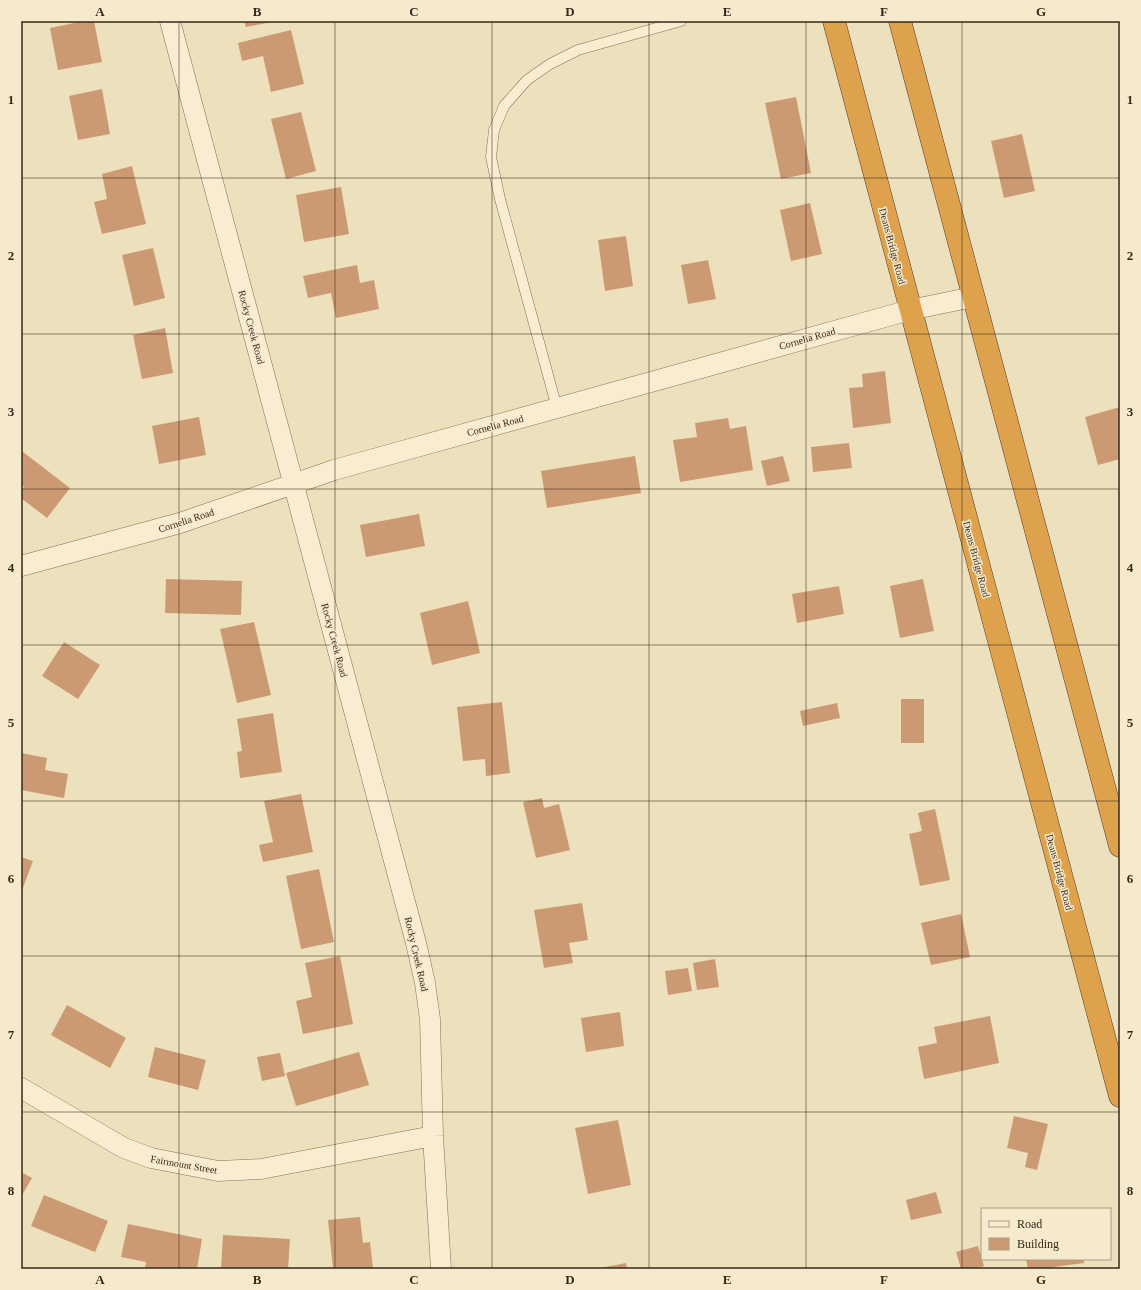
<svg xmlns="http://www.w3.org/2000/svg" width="1141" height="1290" viewBox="0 0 1141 1290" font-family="'Times New Roman',serif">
	<rect width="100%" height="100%" fill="#ede0bd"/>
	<path fill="#cc9a72" d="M 84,21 L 94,21 L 102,62 L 58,70 L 50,28 Z
		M 244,21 L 272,21 L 272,22 L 246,27 Z
		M 291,30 L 304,84 L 271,92 L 263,56 L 242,61 L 238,43 Z
		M 102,89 L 110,134 L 78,140 L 69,96 Z
		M 796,97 L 811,173 L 781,179 L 765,103 Z
		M 301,112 L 316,171 L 286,179 L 271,119 Z
		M 1022,134 L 1035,191 L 1004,198 L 991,141 Z
		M 132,166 L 146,224 L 102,234 L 94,202 L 107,199 L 102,174 Z
		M 341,187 L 349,234 L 304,242 L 296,195 Z
		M 810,203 L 822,254 L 791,261 L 780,210 Z
		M 626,236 L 633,286 L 605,291 L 598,240 Z
		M 153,248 L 165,298 L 134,306 L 122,255 Z
		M 708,260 L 716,299 L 688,304 L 681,265 Z
		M 357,265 L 360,283 L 374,280 L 379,309 L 336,318 L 331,293 L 308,298 L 303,276 Z
		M 165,328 L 173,373 L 142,379 L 133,335 Z
		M 885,371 L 891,423 L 853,428 L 849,388 L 863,387 L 862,374 Z
		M 1120,407 L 1120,459 L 1098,465 L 1085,417 Z
		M 199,417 L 206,455 L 159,464 L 152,426 Z
		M 728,418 L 730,429 L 746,426 L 753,470 L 680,482 L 673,440 L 697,437 L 695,423 Z
		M 849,443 L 852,468 L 813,472 L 811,447 Z
		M 23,452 L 70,488 L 47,518 L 21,498 L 21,491 L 24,487 L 21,484 L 21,454 Z
		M 635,456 L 641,493 L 547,508 L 541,471 Z
		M 783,456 L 790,481 L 767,486 L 761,461 Z
		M 419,514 L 425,546 L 366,557 L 360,525 Z
		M 166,579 L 242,581 L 241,615 L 165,613 Z
		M 923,579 L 934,631 L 900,638 L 890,586 Z
		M 839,586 L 844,614 L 797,623 L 792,594 Z
		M 468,601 L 480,653 L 432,665 L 420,613 Z
		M 254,622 L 271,695 L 237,703 L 220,629 Z
		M 64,642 L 100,665 L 78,699 L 42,676 Z
		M 901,699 L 924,699 L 924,743 L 901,743 Z
		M 502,702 L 510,773 L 486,776 L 485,759 L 463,761 L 457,707 Z
		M 837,703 L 840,718 L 803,726 L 800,711 Z
		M 273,713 L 282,772 L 240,778 L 237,752 L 242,751 L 237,719 Z
		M 21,753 L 47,758 L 45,770 L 68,774 L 64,798 L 21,790 Z
		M 301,794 L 313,852 L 263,862 L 259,845 L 273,842 L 264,801 Z
		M 542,798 L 544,808 L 559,804 L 570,850 L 536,858 L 523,802 Z
		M 935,809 L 950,880 L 920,886 L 909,834 L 922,831 L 918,813 Z
		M 21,857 L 33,861 L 21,893 Z
		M 319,869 L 334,942 L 301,949 L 286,876 Z
		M 582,903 L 588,940 L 569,943 L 573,963 L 544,968 L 534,910 Z
		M 961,914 L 970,957 L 931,965 L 921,923 Z
		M 340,956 L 353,1024 L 303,1034 L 296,1001 L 312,997 L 305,963 Z
		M 715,959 L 719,987 L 697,990 L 693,963 Z
		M 688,968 L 692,991 L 668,995 L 665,971 Z
		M 67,1005 L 126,1038 L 110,1068 L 51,1035 Z
		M 620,1012 L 624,1046 L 586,1052 L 581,1018 Z
		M 990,1016 L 999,1063 L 924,1079 L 918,1047 L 937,1043 L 934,1027 Z
		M 155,1047 L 206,1060 L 198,1090 L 148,1077 Z
		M 359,1052 L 369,1085 L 296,1106 L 286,1073 Z
		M 280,1053 L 285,1076 L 262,1081 L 257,1057 Z
		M 1014,1116 L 1048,1124 L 1037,1170 L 1025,1167 L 1028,1153 L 1007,1148 Z
		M 618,1120 L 631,1185 L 588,1194 L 575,1128 Z
		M 21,1172 L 32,1178 L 21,1197 Z
		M 936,1192 L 942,1213 L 911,1220 L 906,1200 Z
		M 44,1195 L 108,1221 L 95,1252 L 31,1226 Z
		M 360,1217 L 363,1243 L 370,1242 L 373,1268 L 333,1269 L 328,1220 Z
		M 128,1224 L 202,1239 L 197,1269 L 145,1269 L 146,1262 L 121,1257 Z
		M 223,1235 L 290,1239 L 288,1269 L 221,1269 Z
		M 978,1246 L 984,1266 L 975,1269 L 961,1269 L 956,1252 Z
		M 1026,1259 L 1084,1259 L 1084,1263 L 1039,1269 L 1028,1269 Z
		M 626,1263 L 627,1269 L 600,1269 L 600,1268 Z"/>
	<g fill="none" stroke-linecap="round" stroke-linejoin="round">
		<defs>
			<path id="lane" d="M 557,408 L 500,199 L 491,157 L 494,130 L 504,106 L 527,80 L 550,64 L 578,50 L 681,21"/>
			<path id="street" d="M 170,21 L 416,943 L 425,983 L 430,1019 L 433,1136 L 441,1269
				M 21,566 L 180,523 L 334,470 L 910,310 L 973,297
				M 21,1088 L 124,1148 L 151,1158 L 218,1171 L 261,1169 L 433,1136"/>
			<path id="highway" d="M 834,21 L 1120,1096
				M 900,21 L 1120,846"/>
		</defs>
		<use href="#lane" stroke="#857056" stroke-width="11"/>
		<use href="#street" stroke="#857056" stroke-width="21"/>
		<use href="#highway" stroke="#523e2b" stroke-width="23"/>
		<use href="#lane" stroke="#f8edd0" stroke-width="10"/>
		<use href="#street" stroke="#f8edd0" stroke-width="20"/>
		<use href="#highway" stroke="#dea24c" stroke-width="22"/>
	</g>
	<path fill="none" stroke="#34281b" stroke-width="1" stroke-opacity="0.55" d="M 179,21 L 179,1269M 335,21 L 335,1269M 492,21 L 492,1269M 649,21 L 649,1269M 806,21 L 806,1269M 962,21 L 962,1269M 21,178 L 1120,178M 21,334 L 1120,334M 21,489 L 1120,489M 21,645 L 1120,645M 21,801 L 1120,801M 21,956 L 1120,956M 21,1112 L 1120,1112"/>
	<g text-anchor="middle" stroke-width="3" stroke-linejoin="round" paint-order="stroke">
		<g font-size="10" fill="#34281b" stroke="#f5eacc">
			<text transform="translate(893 246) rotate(75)" y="4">Deans Bridge Road</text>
			<text transform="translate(252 327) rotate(75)" y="4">Rocky Creek Road</text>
			<text transform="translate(807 338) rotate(-16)" y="4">Cornelia Road</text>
			<text transform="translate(495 425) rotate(-15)" y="4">Cornelia Road</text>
			<text transform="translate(186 520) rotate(-18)" y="4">Cornelia Road</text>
			<text transform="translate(977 559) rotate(75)" y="4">Deans Bridge Road</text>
			<text transform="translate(335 640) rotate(75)" y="4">Rocky Creek Road</text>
			<text transform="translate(1060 872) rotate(75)" y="4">Deans Bridge Road</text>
			<text transform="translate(417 954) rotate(77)" y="4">Rocky Creek Road</text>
			<text transform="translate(184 1164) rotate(10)" y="4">Fairmount Street</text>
		</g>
	</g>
	<rect width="1141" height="1290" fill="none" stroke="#f5eacc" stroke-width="44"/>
	<rect x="981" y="1208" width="130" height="52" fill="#f5eacc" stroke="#a89c85"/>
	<rect x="989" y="1221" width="20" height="6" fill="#f8edd0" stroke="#a89c85"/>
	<text x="1017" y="1228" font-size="12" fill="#34281b">Road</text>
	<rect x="989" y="1238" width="20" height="12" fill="#cc9a72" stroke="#a89c85"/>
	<text x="1017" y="1248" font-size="12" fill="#34281b">Building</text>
	<rect x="22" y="22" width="1097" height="1246" fill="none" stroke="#34281b" stroke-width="1.5"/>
	<g font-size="13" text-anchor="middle" font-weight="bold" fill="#34281b">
		<text x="100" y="16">A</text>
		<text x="257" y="16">B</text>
		<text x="414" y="16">C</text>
		<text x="570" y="16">D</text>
		<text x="727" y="16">E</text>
		<text x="884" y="16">F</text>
		<text x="1041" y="16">G</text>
		<text x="11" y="104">1</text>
		<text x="1130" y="104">1</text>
		<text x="11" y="260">2</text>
		<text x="1130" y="260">2</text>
		<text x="11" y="416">3</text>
		<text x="1130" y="416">3</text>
		<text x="11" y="572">4</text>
		<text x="1130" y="572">4</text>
		<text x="11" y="727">5</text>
		<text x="1130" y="727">5</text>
		<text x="11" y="883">6</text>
		<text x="1130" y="883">6</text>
		<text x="11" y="1039">7</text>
		<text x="1130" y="1039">7</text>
		<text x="11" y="1195">8</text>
		<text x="1130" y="1195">8</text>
		<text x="100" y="1284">A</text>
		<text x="257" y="1284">B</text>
		<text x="414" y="1284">C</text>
		<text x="570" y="1284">D</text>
		<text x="727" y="1284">E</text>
		<text x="884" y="1284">F</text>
		<text x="1041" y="1284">G</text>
	</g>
</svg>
